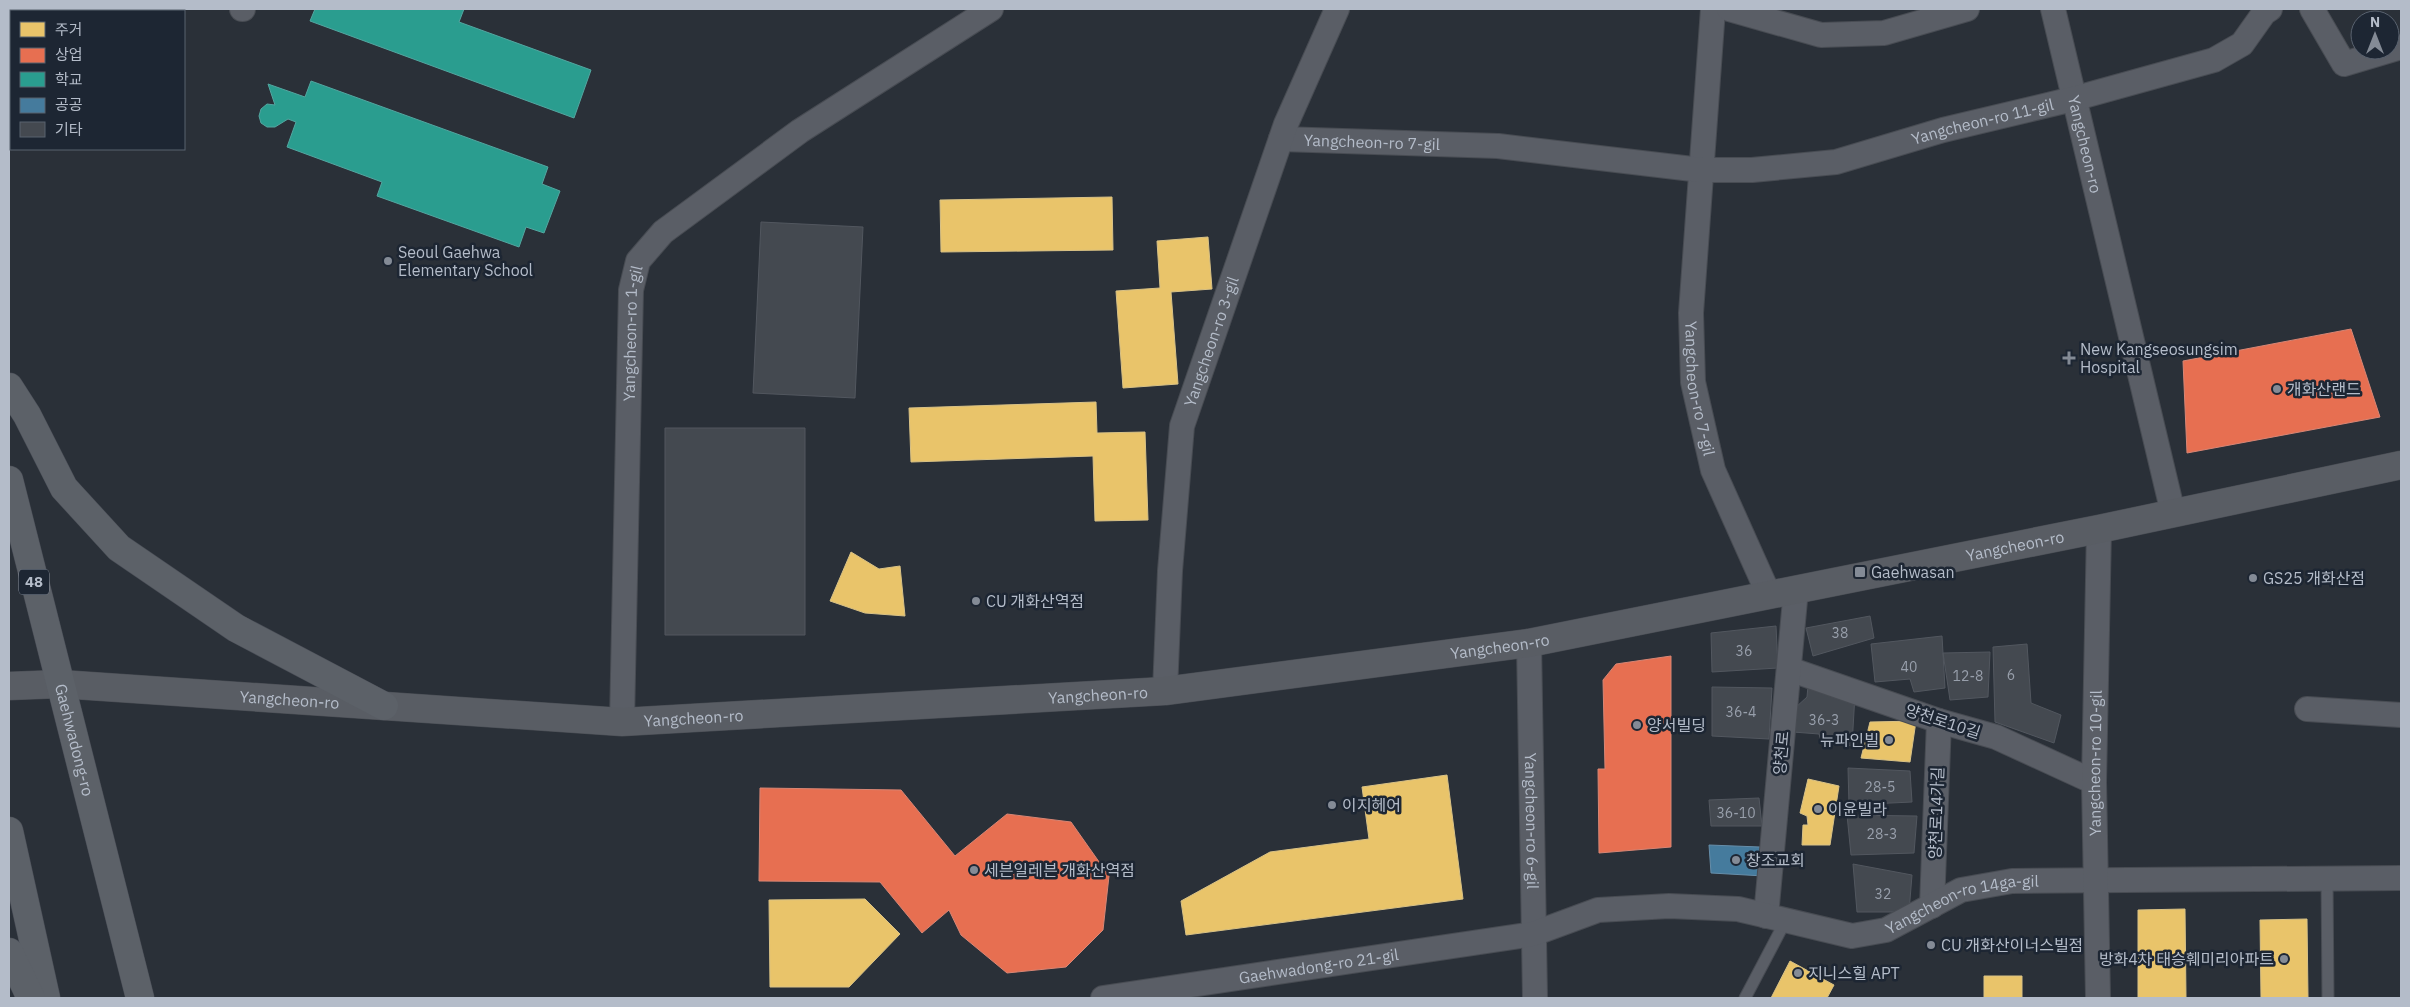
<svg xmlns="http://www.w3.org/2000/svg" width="2410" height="1007" viewBox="0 0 2410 1007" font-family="'IBM Plex Sans','Noto Sans KR',sans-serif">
	<rect width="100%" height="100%" fill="#2a3038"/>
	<path fill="#e9c46a" stroke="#d9c286" d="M 1112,197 L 1113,250 L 941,252 L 940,200 Z
		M 1208,237 L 1212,289 L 1171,292 L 1178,384 L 1123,388 L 1116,291 L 1160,288 L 1157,241 Z
		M 1096,402 L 1097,433 L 1145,432 L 1148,520 L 1095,521 L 1093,456 L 911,462 L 909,408 Z
		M 851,552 L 879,569 L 900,566 L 905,616 L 865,613 L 830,601 Z
		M 1916,721 L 1910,762 L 1861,758 L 1870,722 Z
		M 1447,775 L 1463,899 L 1186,935 L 1181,901 L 1270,852 L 1369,839 L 1362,787 Z
		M 1808,779 L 1839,786 L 1830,845 L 1802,845 L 1803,825 L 1808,825 L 1807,816 L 1800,813 Z
		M 865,899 L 900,934 L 849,987 L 770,987 L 769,900 Z
		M 2185,909 L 2186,998 L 2138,998 L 2138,910 Z
		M 2307,919 L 2308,998 L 2261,998 L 2260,920 Z
		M 1790,961 L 1834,985 L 1827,998 L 1771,998 Z
		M 1984,976 L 2022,976 L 2022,998 L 1984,998 Z"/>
	<path fill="#e76f51" stroke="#d88675" d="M 2351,329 L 2380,417 L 2187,453 L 2183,361 Z
		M 1671,656 L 1671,847 L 1599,853 L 1598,769 L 1605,769 L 1603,680 L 1616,664 Z
		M 760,788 L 901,790 L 955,856 L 1007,814 L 1071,822 L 1109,876 L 1103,930 L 1066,967 L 1007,973 L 961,935 L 949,910 L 922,933 L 880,882 L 759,881 Z"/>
	<path fill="#2a9d8f" stroke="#53a6a0" d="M 315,9 L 464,9 L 459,22 L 591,70 L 574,118 L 310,21 Z
		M 311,81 L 548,167 L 542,184 L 560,191 L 544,233 L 526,227 L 519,247 L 377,196 L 382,182 L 287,147 L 296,122 L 288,119 L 275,127 L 267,127 L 261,123 L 259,116 L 261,109 L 267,104 L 275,105 L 268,84 L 305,97 Z"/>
	<path fill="#457b9d" stroke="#668eaa" d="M 1709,845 L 1760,847 L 1764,876 L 1711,873 Z"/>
	<path fill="#444950" stroke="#52575f" d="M 761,222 L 863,227 L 855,398 L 753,393 Z
		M 665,428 L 805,428 L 805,635 L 665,635 Z
		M 1870,616 L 1874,638 L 1813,656 L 1806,628 Z
		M 1776,626 L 1778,668 L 1712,672 L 1711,633 Z
		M 1942,636 L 1945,688 L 1914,692 L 1910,679 L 1875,682 L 1871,644 Z
		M 2027,644 L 2031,703 L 2061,715 L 2054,743 L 1995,722 L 1993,647 Z
		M 1990,652 L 1988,697 L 1950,700 L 1943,653 Z
		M 1808,686 L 1855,694 L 1852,746 L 1821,741 L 1819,734 L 1793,732 L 1795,708 L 1807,697 Z
		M 1712,687 L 1772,688 L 1769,739 L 1712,736 Z
		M 1848,768 L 1910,771 L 1912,802 L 1849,805 Z
		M 1759,798 L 1762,826 L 1711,826 L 1709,800 Z
		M 1847,815 L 1917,816 L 1914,853 L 1851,855 Z
		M 1853,864 L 1912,875 L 1909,912 L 1857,912 Z"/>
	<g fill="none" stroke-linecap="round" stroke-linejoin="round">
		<defs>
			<path id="service" d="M 2327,878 L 2328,998
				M 1745,998 L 1786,920"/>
			<g id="minor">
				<path d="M 242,9 L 243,9"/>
				<path id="s1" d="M 1713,9 L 1691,313 L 1693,382 L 1713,470 L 1769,595"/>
				<path d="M 1729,9 L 1821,35 L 1884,33 L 1967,9"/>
				<path id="s2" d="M 2053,9 L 2173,513"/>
				<path d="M 2312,9 L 2344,64 L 2401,47"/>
				<path id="s3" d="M 1281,139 L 1498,146 L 1701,170 L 1752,170 L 1836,162 L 1943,130 L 2073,99 L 2214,60 L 2242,44 L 2264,13 L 2270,9"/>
				<path id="s4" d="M 1529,643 L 1535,998"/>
				<path d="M 1789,669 L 1939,721 L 1996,737 L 2094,782"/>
				<path id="s5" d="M 1165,691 L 1170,571 L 1182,426 L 1286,124 L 1337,9"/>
				<path d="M 2307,709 L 2401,715"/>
				<path id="s6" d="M 622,722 L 631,290 L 638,261 L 663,232 L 800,131 L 991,9"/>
				<path d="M 1932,906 L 1939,721"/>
				<path d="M 1766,916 L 1796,589"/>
				<path id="s7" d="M 1103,998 L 1533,934 L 1598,910 L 1669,906 L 1738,909 L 1852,936 L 1886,930 L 1961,890 L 2012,881 L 2401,878"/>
				<path id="s8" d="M 2098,998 L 2094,782 L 2099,529"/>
			</g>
			<g id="secondary">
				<path id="s9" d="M 9,686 L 60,684 L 622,722 L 1165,691 L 1529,643 L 2099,529 L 2401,465"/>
			</g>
			<g id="primary">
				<path d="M 9,387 L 27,415 L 64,488 L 119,548 L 236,628 L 384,706"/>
				<path id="s10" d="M 9,480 L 140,998"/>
				<path d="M 9,831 L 46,998"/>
				<path d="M 9,952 L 31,998"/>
			</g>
		</defs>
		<use href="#service" stroke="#484c53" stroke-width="13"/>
		<use href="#minor" stroke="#484c53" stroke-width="26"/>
		<use href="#secondary" stroke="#484c53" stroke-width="29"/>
		<use href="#primary" stroke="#484c55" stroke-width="29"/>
		<use href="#service" stroke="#5a5e66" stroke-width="11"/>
		<use href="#minor" stroke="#5a5e66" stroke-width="24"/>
		<use href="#secondary" stroke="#595d64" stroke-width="28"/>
		<use href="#primary" stroke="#5c6168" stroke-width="28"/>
	</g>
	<g fill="#848b96" stroke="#1d2633" stroke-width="2">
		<circle cx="388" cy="261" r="5"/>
		<path d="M2066.5 350.5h5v5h5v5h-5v5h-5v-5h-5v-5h5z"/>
		<circle cx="2277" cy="389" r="5"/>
		<rect x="1854" y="566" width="12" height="12" rx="2.5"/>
		<circle cx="2253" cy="578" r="5"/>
		<circle cx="976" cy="601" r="5"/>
		<circle cx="1637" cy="725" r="5"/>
		<circle cx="1889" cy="740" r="5"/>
		<circle cx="1332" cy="805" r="5"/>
		<circle cx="1818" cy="809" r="5"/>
		<circle cx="1736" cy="860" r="5"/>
		<circle cx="974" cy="870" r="5"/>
		<circle cx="1931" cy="945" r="5"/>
		<circle cx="2284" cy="959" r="5"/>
		<circle cx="1798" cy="973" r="5"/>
	</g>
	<g text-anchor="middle" stroke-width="5" stroke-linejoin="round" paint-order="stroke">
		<g font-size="14" fill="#989fab">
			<text x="1840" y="638">38</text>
			<text x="1744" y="656">36</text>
			<text x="1909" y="672">40</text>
			<text x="2011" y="680">6</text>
			<text x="1968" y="681">12-8</text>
			<text x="1741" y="717">36-4</text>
			<text x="1824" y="725">36-3</text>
			<text x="1880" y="792">28-5</text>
			<text x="1736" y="818">36-10</text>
			<text x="1882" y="839">28-3</text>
			<text x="1883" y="899">32</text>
		</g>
		<rect fill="#1d2633" stroke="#878f9c" stroke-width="1" x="19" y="569.5" width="30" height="25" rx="4"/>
		<g font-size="15" font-weight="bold" fill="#b4bcc9">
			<text x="34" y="587">48</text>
		</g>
		<g font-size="16" fill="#b4bcc9" stroke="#1d2633">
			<text dy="6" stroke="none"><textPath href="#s3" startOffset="709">Yangcheon-ro 11-gil</textPath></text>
			<text dy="6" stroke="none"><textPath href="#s3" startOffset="91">Yangcheon-ro 7-gil</textPath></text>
			<text dy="6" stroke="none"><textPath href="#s2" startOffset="139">Yangcheon-ro</textPath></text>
			<text dy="6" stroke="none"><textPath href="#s6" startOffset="389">Yangcheon-ro 1-gil</textPath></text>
			<text dy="6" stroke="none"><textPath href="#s5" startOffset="355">Yangcheon-ro 3-gil</textPath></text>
			<text dy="6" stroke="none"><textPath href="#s1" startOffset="381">Yangcheon-ro 7-gil</textPath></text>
			<text dy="6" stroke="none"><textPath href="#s9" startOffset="2021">Yangcheon-ro</textPath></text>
			<text dy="6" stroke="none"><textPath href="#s9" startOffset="1496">Yangcheon-ro</textPath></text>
			<text dy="6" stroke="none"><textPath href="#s9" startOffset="1091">Yangcheon-ro</textPath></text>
			<text dy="6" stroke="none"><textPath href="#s9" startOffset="281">Yangcheon-ro</textPath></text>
			<text dy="6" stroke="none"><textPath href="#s9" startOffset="686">Yangcheon-ro</textPath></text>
			<text transform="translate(1943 721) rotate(18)" y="6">양천로10길</text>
			<text dy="6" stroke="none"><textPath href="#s10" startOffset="268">Gaehwadong-ro</textPath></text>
			<text transform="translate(1781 753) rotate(-85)" y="6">양천로</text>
			<text dy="6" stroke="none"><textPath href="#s8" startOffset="235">Yangcheon-ro 10-gil</textPath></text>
			<text transform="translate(1936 813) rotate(-88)" y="6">양천로14가길</text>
			<text dy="6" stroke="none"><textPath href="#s4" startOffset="178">Yangcheon-ro 6-gil</textPath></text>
			<text dy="6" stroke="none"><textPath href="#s7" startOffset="878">Yangcheon-ro 14ga-gil</textPath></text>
			<text dy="6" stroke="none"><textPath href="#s7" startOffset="218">Gaehwadong-ro 21-gil</textPath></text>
		</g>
		<g font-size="16" fill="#b4bcc9" stroke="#1d2633" text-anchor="start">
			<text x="398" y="258">Seoul Gaehwa<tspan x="398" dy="18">Elementary School</tspan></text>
			<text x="2080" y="355">New Kangseosungsim<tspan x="2080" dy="18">Hospital</tspan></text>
			<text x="2287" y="395">개화산랜드</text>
			<text x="1871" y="578">Gaehwasan</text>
			<text x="2263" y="584">GS25 개화산점</text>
			<text x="986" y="607">CU 개화산역점</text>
			<text x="1647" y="731">양서빌딩</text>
			<text x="1879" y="746" text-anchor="end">뉴파인빌</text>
			<text x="1342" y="811">이지헤어</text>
			<text x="1828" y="815">이윤빌라</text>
			<text x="1746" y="866">창조교회</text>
			<text x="984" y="876">세븐일레븐 개화산역점</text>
			<text x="1941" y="951">CU 개화산이너스빌점</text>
			<text x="2274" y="965" text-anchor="end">방화4차 태승훼미리아파트</text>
			<text x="1808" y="979">지니스힐 APT</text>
		</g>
	</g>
	<rect width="2410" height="1007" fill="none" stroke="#b4bcc9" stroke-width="20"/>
	<rect x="10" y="10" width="175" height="140" fill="#1d2633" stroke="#59626f"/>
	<rect x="20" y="22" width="25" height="15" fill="#e9c46a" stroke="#59626f"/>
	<text x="55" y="35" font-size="15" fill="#b4bcc9">주거</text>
	<rect x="20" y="48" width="25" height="15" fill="#e76f51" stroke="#59626f"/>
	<text x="55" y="60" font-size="15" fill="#b4bcc9">상업</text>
	<rect x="20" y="72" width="25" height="15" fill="#2a9d8f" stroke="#59626f"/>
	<text x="55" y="85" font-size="15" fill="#b4bcc9">학교</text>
	<rect x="20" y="98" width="25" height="15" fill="#457b9d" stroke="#59626f"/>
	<text x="55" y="110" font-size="15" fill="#b4bcc9">공공</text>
	<rect x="20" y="122" width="25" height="15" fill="#444950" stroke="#59626f"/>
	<text x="55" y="135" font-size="15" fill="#b4bcc9">기타</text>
	<g transform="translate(2375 35)"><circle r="24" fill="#1d2633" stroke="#59626f"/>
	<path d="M0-4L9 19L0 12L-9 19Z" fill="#848b96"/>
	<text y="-8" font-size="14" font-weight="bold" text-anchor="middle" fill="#b4bcc9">N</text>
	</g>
</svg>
